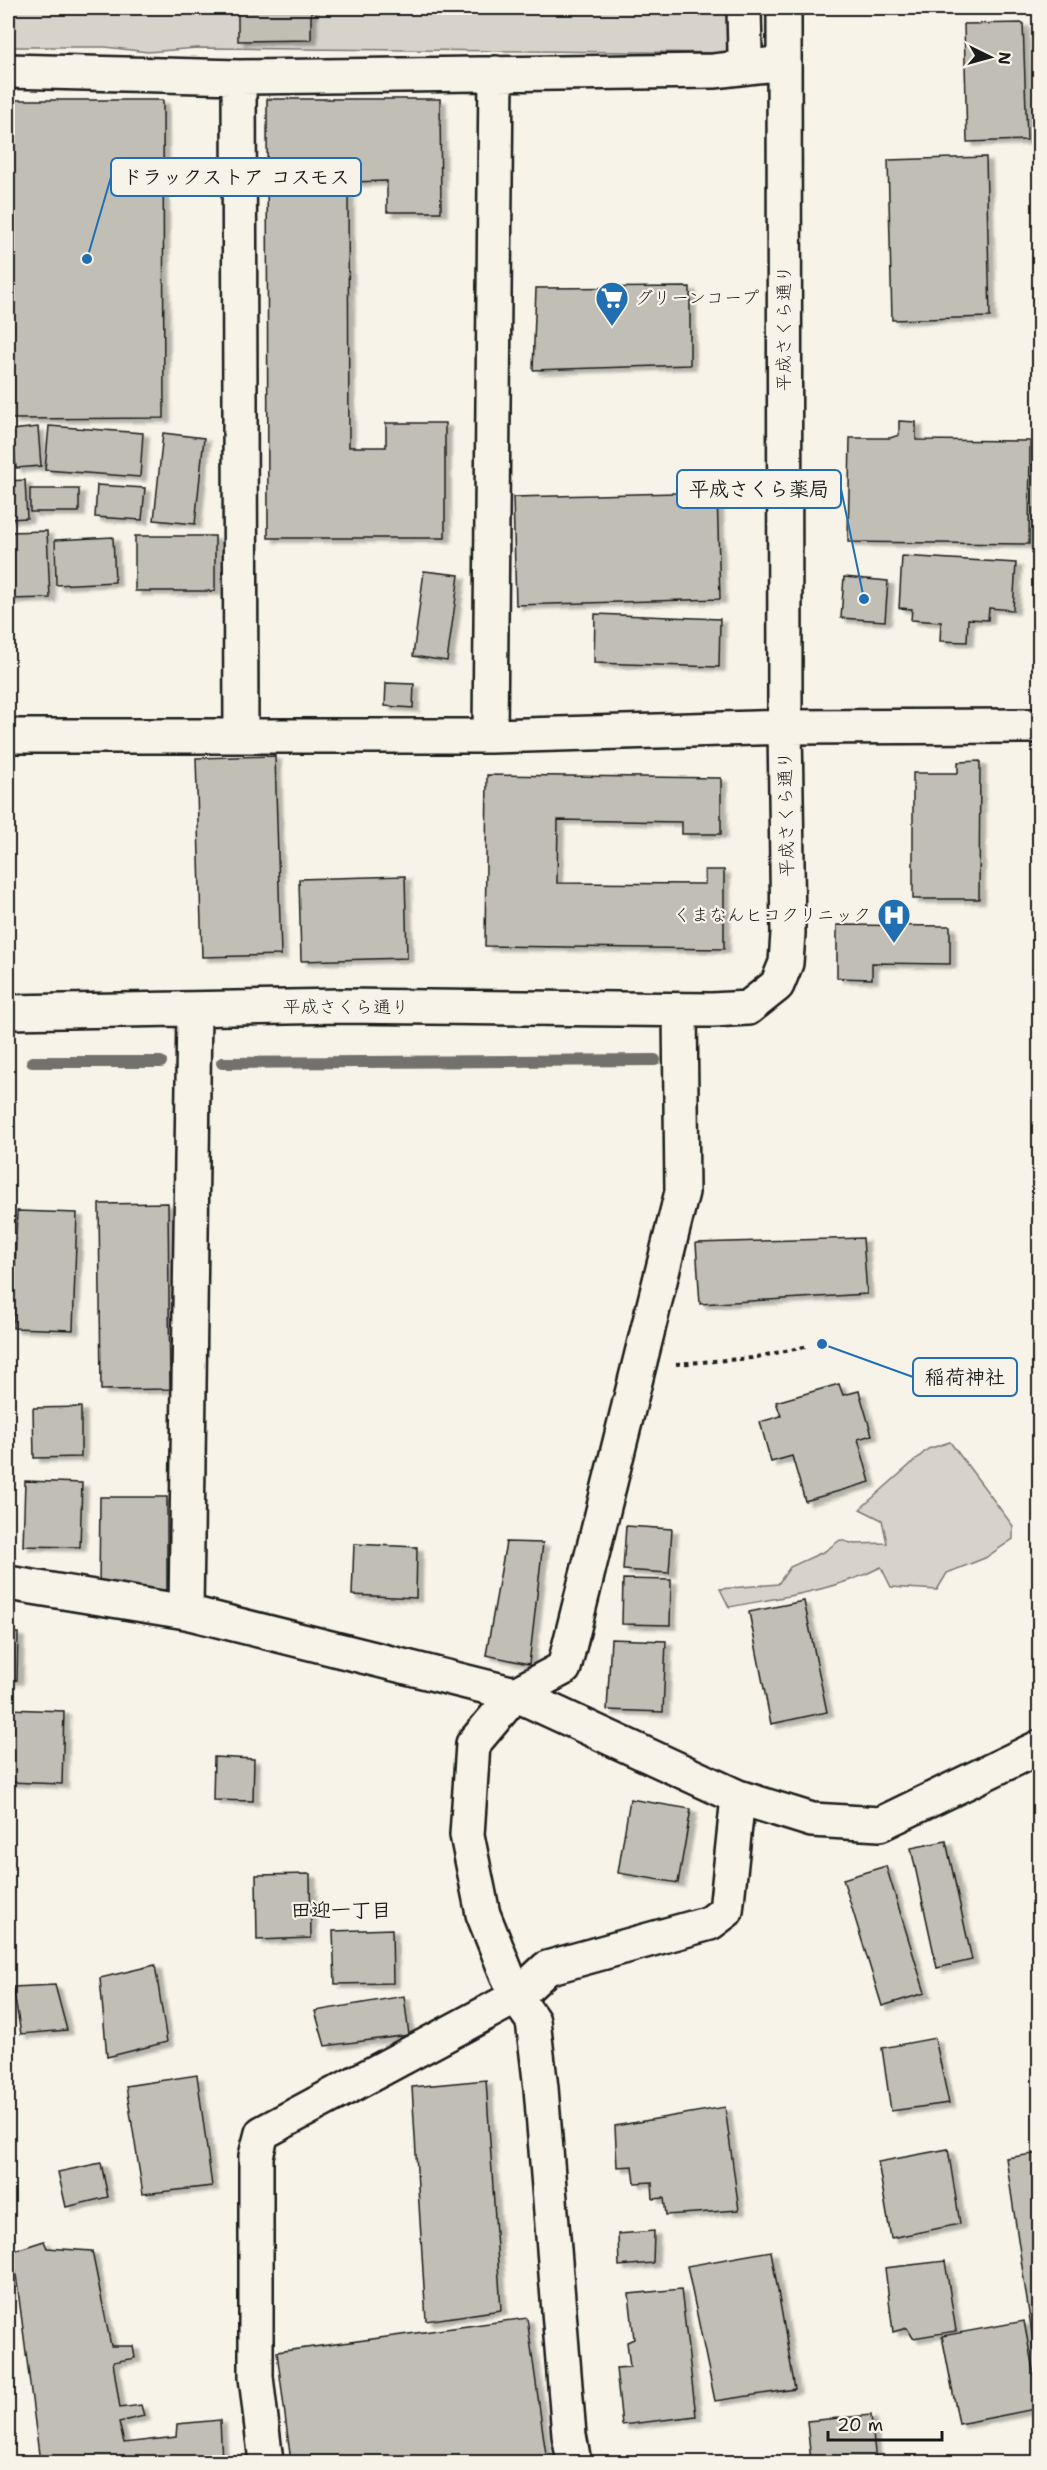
<svg xmlns="http://www.w3.org/2000/svg" width="1047" height="2470" viewBox="0 0 1047 2470" font-family="'Shantell Sans','Klee One',sans-serif">
	<defs>
		<filter id="shadow"><feDropShadow dx="6" dy="4" stdDeviation="1.5" flood-color="#0004"/></filter>
	</defs>
	<rect width="100%" height="100%" fill="#f7f3e8"/>
	<filter id="ink" filterUnits="userSpaceOnUse"><feTurbulence type="fractalNoise" baseFrequency=".0167" numOctaves="2"/><feDisplacementMap in="SourceGraphic" scale="12" xChannelSelector="R" yChannelSelector="G"/><feConvolveMatrix kernelMatrix="1 2 1 2 8 2 1 2 1" color-interpolation-filters="sRGB"/></filter>
	<g filter="url(#ink)">
		<path fill="#d7d3cb" stroke="#7a7874" stroke-width="1.5" d="M 8,8 L 744,8 L 745,53 L 197,48 L 148,52 L 105,47 L 8,47 Z
			M 950,1442 L 1013,1526 L 1013,1539 L 985,1558 L 947,1573 L 937,1590 L 891,1587 L 881,1567 C 834,1591 781,1597 729,1607 L 720,1589 L 778,1584 L 790,1567 L 825,1551 L 840,1540 L 855,1544 L 887,1543 L 882,1520 L 860,1509 L 928,1449 Z"/>
		<g fill="none" stroke-linecap="round" stroke-linejoin="round">
			<path stroke="#72716c" stroke-width="12" d="M 32,1062 L 161,1062
				M 222,1063 L 655,1060"/>
		</g>
		<path fill="#c0beb5" stroke="#1c1c1c" stroke-width="1.5" filter="url(#shadow)" d="M 238,8 L 311,8 L 311,40 L 238,41 Z
			M 1023,23 L 1027,140 L 967,142 L 964,24 Z
			M 267,99 L 440,99 L 441,212 L 387,212 L 387,181 L 348,182 L 349,447 L 386,447 L 386,423 L 445,423 L 445,538 L 268,538 Z
			M 11,100 L 163,100 L 164,418 L 12,419 Z
			M 986,157 L 990,317 L 892,320 L 888,160 Z
			M 690,287 L 690,365 L 533,370 L 536,288 Z
			M 899,421 L 916,422 L 916,440 L 1030,441 L 1029,544 L 848,542 L 850,438 L 890,438 L 899,435 Z
			M 49,426 L 143,433 L 140,477 L 45,470 Z
			M 38,427 L 41,466 L 16,468 L 12,430 Z
			M 163,433 L 204,438 L 195,524 L 154,520 Z
			M 25,480 L 27,518 L 8,519 L 8,481 Z
			M 97,485 L 145,488 L 142,520 L 95,517 Z
			M 30,489 L 79,489 L 79,512 L 30,512 Z
			M 717,492 L 720,599 L 516,605 L 513,497 Z
			M 47,531 L 50,598 L 8,599 L 8,532 Z
			M 135,536 L 215,536 L 215,591 L 135,591 Z
			M 113,537 L 115,582 L 56,585 L 55,540 Z
			M 902,556 L 1016,563 L 1013,610 L 989,608 L 988,620 L 968,619 L 967,642 L 940,641 L 941,622 L 911,620 L 912,609 L 899,608 Z
			M 424,571 L 459,575 L 447,661 L 413,656 Z
			M 844,577 L 888,581 L 885,621 L 841,618 Z
			M 595,614 L 720,619 L 719,667 L 594,663 Z
			M 386,683 L 414,684 L 413,708 L 385,706 Z
			M 275,756 L 281,955 L 202,957 L 196,758 Z
			M 980,761 L 979,899 L 913,899 L 913,773 L 958,773 L 958,762 Z
			M 487,775 L 721,778 L 721,834 L 682,834 L 682,822 L 558,820 L 557,883 L 705,884 L 705,870 L 724,870 L 724,949 L 485,946 Z
			M 405,876 L 407,958 L 301,961 L 299,879 Z
			M 837,925 L 950,926 L 950,964 L 872,963 L 872,979 L 837,978 Z
			M 168,1203 L 170,1389 L 101,1390 L 99,1204 Z
			M 17,1211 L 77,1213 L 73,1330 L 13,1328 Z
			M 863,1238 L 867,1294 L 700,1304 L 696,1243 Z
			M 839,1384 L 843,1395 L 859,1391 L 872,1435 L 858,1439 L 870,1482 L 805,1501 L 792,1456 L 771,1462 L 760,1422 L 781,1416 L 776,1402 Z
			M 81,1407 L 81,1457 L 34,1458 L 33,1408 Z
			M 25,1481 L 82,1483 L 80,1547 L 23,1546 Z
			M 100,1497 L 167,1497 L 167,1590 L 99,1589 Z
			M 626,1526 L 672,1529 L 669,1573 L 623,1570 Z
			M 506,1542 L 543,1543 L 529,1664 L 486,1655 Z
			M 354,1544 L 417,1547 L 416,1598 L 352,1595 Z
			M 623,1579 L 671,1580 L 670,1625 L 622,1624 Z
			M 804,1601 L 827,1712 L 771,1724 L 749,1612 Z
			M 8,1633 L 18,1633 L 17,1680 L 8,1680 Z
			M 611,1639 L 666,1641 L 663,1712 L 607,1710 Z
			M 8,1709 L 64,1711 L 62,1784 L 8,1782 Z
			M 214,1757 L 254,1759 L 253,1801 L 213,1800 Z
			M 630,1799 L 691,1809 L 678,1883 L 618,1873 Z
			M 946,1841 L 972,1960 L 937,1968 L 911,1848 Z
			M 886,1866 L 925,1993 L 882,2006 L 843,1879 Z
			M 310,1874 L 311,1938 L 257,1940 L 256,1875 Z
			M 392,1929 L 393,1983 L 335,1984 L 333,1931 Z
			M 155,1965 L 167,2042 L 107,2057 L 100,1978 Z
			M 55,1985 L 67,2030 L 21,2034 L 13,1987 Z
			M 404,1996 L 409,2035 L 325,2046 L 315,2011 Z
			M 935,2038 L 949,2103 L 891,2111 L 882,2048 Z
			M 197,2075 L 212,2186 L 143,2194 L 126,2086 Z
			M 486,2080 L 501,2310 L 426,2321 L 412,2087 Z
			M 725,2107 L 739,2210 L 666,2215 L 664,2198 L 653,2199 L 652,2182 L 635,2183 L 633,2166 L 617,2167 L 615,2126 Z
			M 948,2149 L 960,2224 L 891,2238 L 878,2162 Z
			M 1040,2153 L 1040,2388 L 1006,2158 Z
			M 101,2163 L 108,2197 L 66,2207 L 58,2172 Z
			M 654,2231 L 653,2263 L 619,2266 L 618,2234 Z
			M 44,2241 L 47,2248 L 92,2251 L 111,2346 L 133,2346 L 135,2358 L 113,2362 L 120,2408 L 141,2405 L 144,2416 L 119,2422 L 124,2443 L 176,2437 L 177,2424 L 220,2420 L 222,2462 L 40,2462 L 13,2251 Z
			M 771,2251 L 795,2389 L 715,2401 L 687,2266 Z
			M 945,2261 L 956,2331 L 913,2338 L 907,2328 L 893,2332 L 885,2268 Z
			M 681,2289 L 696,2416 L 622,2425 L 616,2368 L 630,2367 L 627,2342 L 634,2339 L 629,2294 Z
			M 527,2318 L 547,2462 L 291,2462 L 277,2352 Z
			M 1024,2321 L 1040,2408 L 959,2424 L 942,2336 Z
			M 871,2415 L 876,2462 L 811,2462 L 807,2421 Z"/>
		<g fill="none" stroke-linecap="round" stroke-linejoin="round">
			<defs>
				<path id="minor" d="M 744,8 L 745,53
					M 8,71 L 239,77 L 714,71 L 784,63
					M 239,77 L 241,735
					M 8,736 L 490,736 L 785,727 L 1040,726
					M 490,736 L 496,73
					M 8,1012 L 341,1006 L 712,1010 L 748,1008 L 777,985 L 786,963 L 788,933 L 785,727 L 784,8
					M 8,1583 L 186,1612 L 515,1694 L 738,1797 L 812,1820 L 880,1824 L 1040,1747
					M 186,1612 L 194,1009
					M 266,2462 L 256,2377 L 256,2156 L 262,2133 L 516,1997 L 547,1968 L 710,1923 L 726,1911 L 738,1797
					M 574,2462 L 569,2435 L 541,2088 L 533,2021 L 516,1997 L 483,1914 L 467,1835 L 473,1744 L 515,1694 L 564,1668 L 682,1192 L 680,1010"/>
			</defs>
			<use href="#minor" stroke="#1c1c1c" stroke-width="38"/>
			<path stroke="#1c1c1c" stroke-width="4" stroke-dasharray="4.5 4.5" stroke-linecap="butt" d="M 676,1364 L 752,1358 L 809,1346"/>
			<use href="#minor" stroke="#f7f3e8" stroke-width="33"/>
		</g>
	</g>
	<defs>
		<symbol id="supermarket-pin" viewBox="-11 -11 22 30"><path d="M0 17L-7.5 6A9.5 9.5 0 1 1 7.5 6Z" fill="#1f6fb2" stroke="#f7f3e8"/><path d="M-6-5.5h2.5l.6 2H6L4.5 2H-2.5L-4.4-4H-6ZM-1.5 3.2a1.3 1.3 0 1 0 .1 0ZM3 3.2a1.3 1.3 0 1 0 .1 0Z" fill="#fff"/></symbol>
		<symbol id="hospital-pin" viewBox="-11 -11 22 30"><path d="M0 17L-7.5 6A9.5 9.5 0 1 1 7.5 6Z" fill="#1f6fb2" stroke="#f7f3e8"/><path d="M-5-5h3v3.5h4V-5h3V5h-3V1.5h-4V5h-3Z" fill="#fff"/></symbol>
	</defs>
	<g fill-rule="evenodd">
		<use href="#supermarket-pin" x="593" y="279" width="38" height="52"/>
		<use href="#hospital-pin" x="875" y="896" width="38" height="52"/>
	</g>
	<g text-anchor="middle" stroke-width="4.5" stroke-linejoin="round" paint-order="stroke">
		<g font-size="18" fill="#1c1c1c" stroke="#f7f3e8" text-anchor="start">
			<text x="635" y="304">グリーンコープ</text>
			<text x="871" y="921" text-anchor="end">くまなんヒコクリニック</text>
		</g>
		<g font-size="18" fill="#1c1c1c" stroke="#f7f3e8">
			<text transform="translate(784 328) rotate(-90)" y="6">平成さくら通り</text>
			<text transform="translate(786 814) rotate(-91)" y="6">平成さくら通り</text>
			<text x="346" y="1013">平成さくら通り</text>
		</g>
		<g font-size="20" font-weight="bold" fill="#1c1c1c" stroke="#f7f3e8">
			<text x="341" y="1917">田迎一丁目</text>
		</g>
	</g>
	<path fill="none" stroke="#1f6fb2" stroke-width="2" d="M87 259L111 177M864 599L841 489M822 1344L913 1377"/>
	<g fill="#1f6fb2" stroke="#f7f3e8" stroke-width="2">
		<circle cx="87" cy="259" r="6"/>
		<circle cx="864" cy="599" r="6"/>
		<circle cx="822" cy="1344" r="6"/>
	</g>
	<g fill="#f7f3e8" stroke="#1f6fb2" stroke-width="2">
		<rect x="111" y="158" width="250" height="38" rx="6"/>
		<rect x="677" y="470" width="164" height="38" rx="6"/>
		<rect x="913" y="1358" width="104" height="38" rx="6"/>
	</g>
	<g font-size="20" text-anchor="middle" font-weight="bold" fill="#1c1c1c">
		<text x="236" y="184">ドラックストア コスモス</text>
		<text x="759" y="496">平成さくら薬局</text>
		<text x="965" y="1384">稲荷神社</text>
	</g>
	<rect width="1047" height="2470" fill="none" stroke="#f7f3e8" stroke-width="30"/>
	<rect x="15" y="15" width="1017" height="2440" fill="none" stroke="#1c1c1c" stroke-width="2" filter="url(#ink)"/>
	<g transform="translate(990 57) rotate(95)" stroke="#f7f3e8" stroke-width="4.5" paint-order="stroke">
	<path d="M0-4.5L10 22L0 15L-10 22Z" fill="#1c1c1c"/>
	<text y="-9" font-size="16" font-weight="bold" text-anchor="middle" fill="#1c1c1c">N</text>
	</g>
	<path d="M828 2431v9h114v-9" fill="none" stroke="#1c1c1c" stroke-width="3"/>
	<text x="837" y="2431" font-size="18" fill="#1c1c1c" stroke="#f7f3e8" stroke-width="4.5" paint-order="stroke">20 m</text>
</svg>
